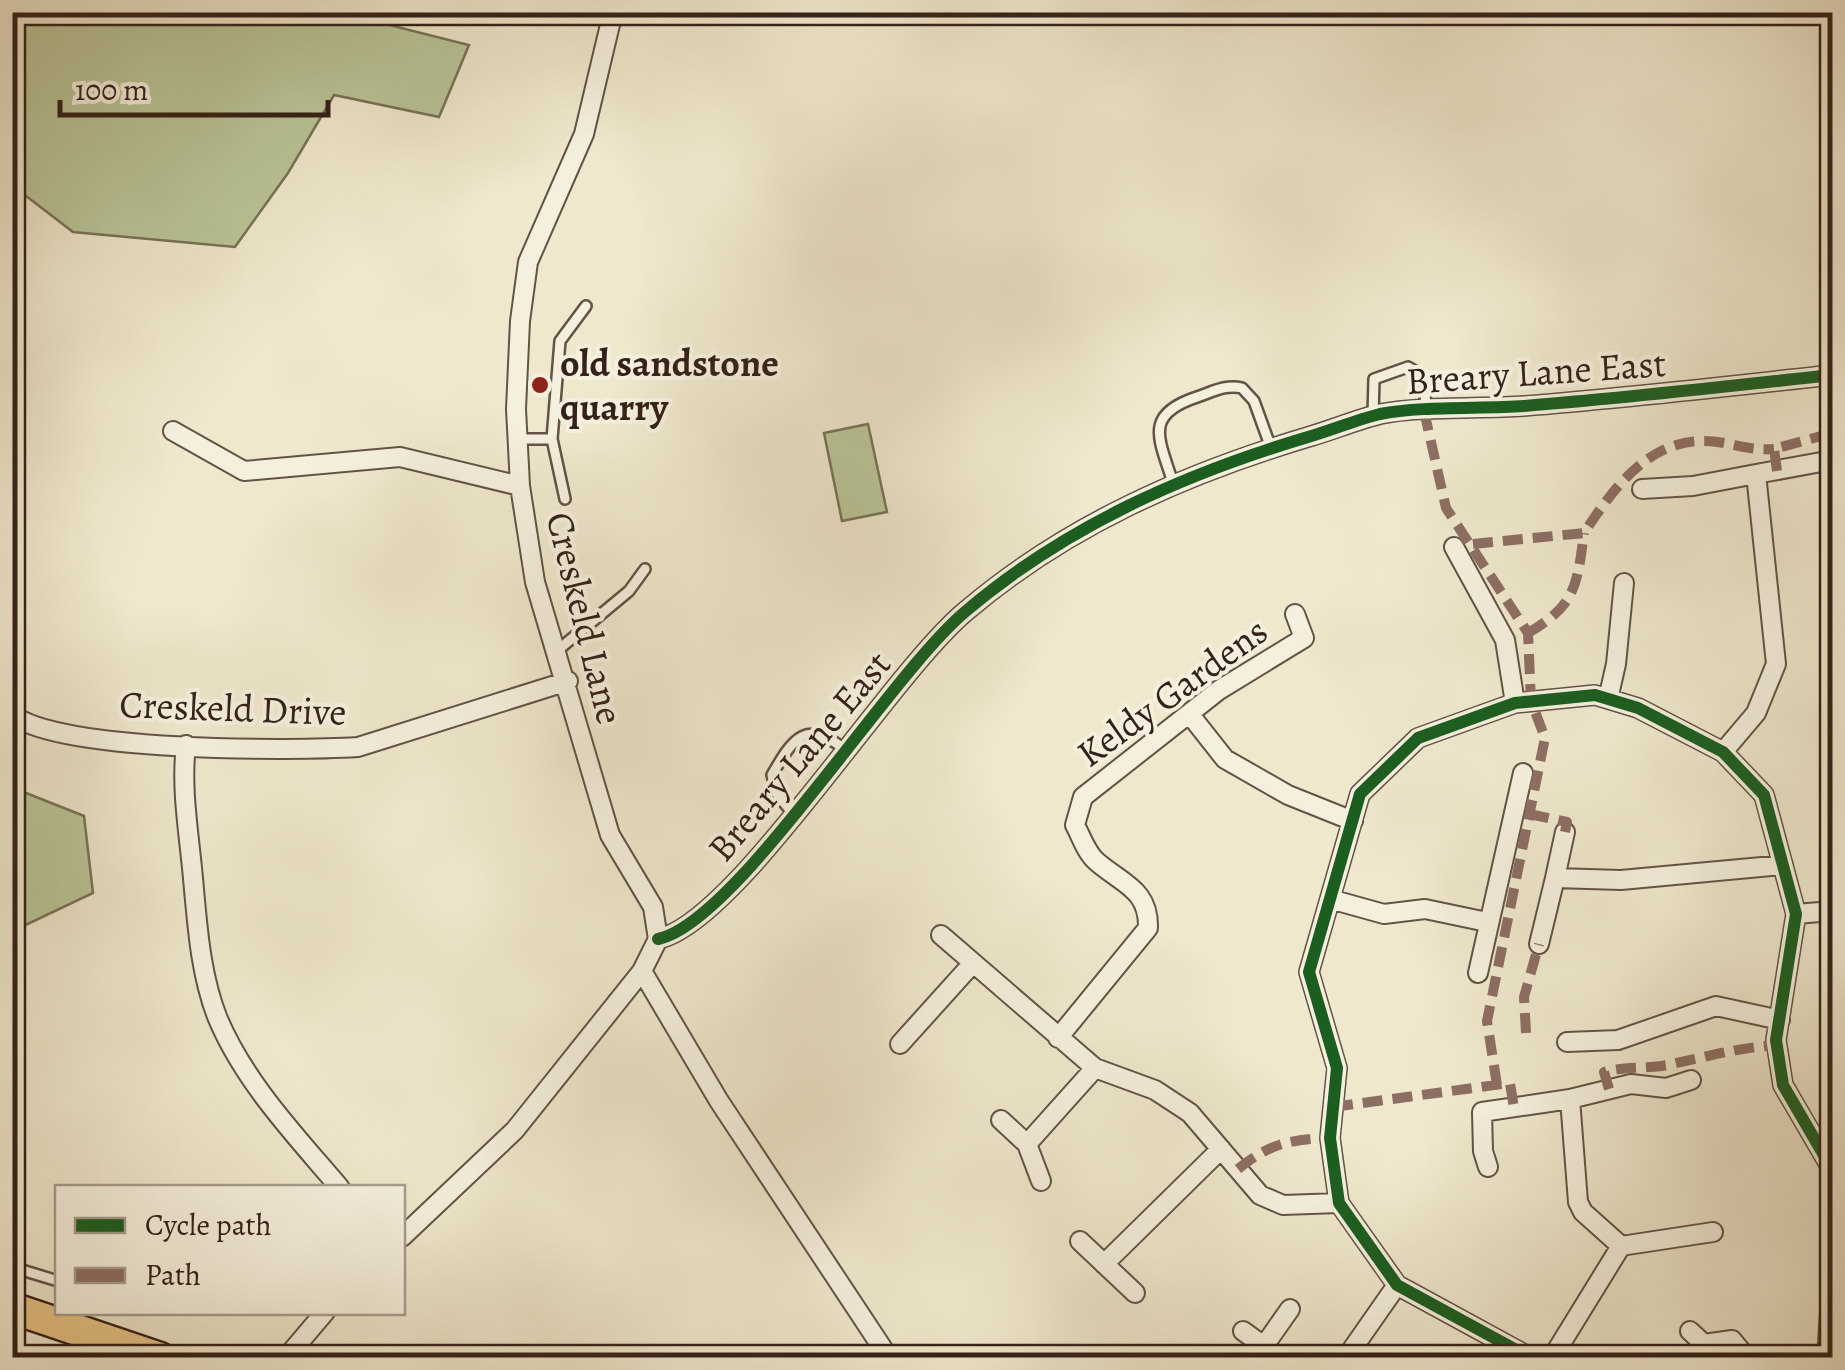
<svg xmlns="http://www.w3.org/2000/svg" width="1845" height="1370" viewBox="0 0 1845 1370" font-family="Alegreya,serif">
	<rect width="100%" height="100%" fill="#efe8cd"/>
	<filter id="stains"><feTurbulence type="fractalNoise" baseFrequency=".002" numOctaves="4"/><feColorMatrix values="0 0 0 0 .2 0 0 0 0 .09 0 0 0 0 .02 0 0 0 .5 -.17"/></filter>
	<radialGradient id="worn" r=".72"><stop offset=".6" stop-color="#630" stop-opacity="0"/><stop offset="1" stop-color="#630" stop-opacity=".3"/></radialGradient>
	<path fill="#bac598" stroke="#777358" stroke-width="2.5" d="M 12,13 L 342,13 L 469,45 L 439,117 L 334,95 L 288,173 L 235,247 L 73,232 L 13,186 Z
		M 868,424 L 887,512 L 842,521 L 824,433 Z
		M 21,791 L 84,816 L 93,893 L 13,931 L 13,795 Z"/>
	<g fill="none" stroke-linecap="round" stroke-linejoin="round">
		<defs>
			<path id="service" d="M 1373,416 L 1374,379 L 1408,367 L 1422,375 L 1427,410
				M 518,439 L 552,439
				M 1173,483 C 1159,438 1143,415 1197,397 C 1212,392 1226,384 1242,388 L 1254,401 L 1271,448
				M 565,499 L 552,439 L 560,341 L 586,306
				M 558,650 L 629,591 L 645,569
				M 793,814 L 777,794 L 772,775 C 793,738 806,719 844,749
				M 12,1267 L 58,1281"/>
			<path id="minor" d="M 173,431 L 244,471 L 400,457 L 520,486
				M 1756,474 L 1832,460
				M 1642,489 L 1693,486 L 1756,474 L 1776,664 L 1756,713 L 1723,752
				M 1454,547 L 1505,640 L 1515,703
				M 1608,699 L 1616,664 L 1624,583
				M 12,714 C 55,752 295,751 358,747 L 568,681
				M 1191,716 L 1225,759 L 1288,795 L 1353,821
				M 186,745 C 181,786 188,827 192,868 C 197,918 199,972 218,1019 C 245,1083 296,1136 340,1188
				M 1555,878 L 1565,832
				M 1330,899 L 1384,914 L 1425,909 L 1487,922
				M 1796,914 L 1832,911
				M 941,935 L 1095,1068 L 1155,1090 L 1190,1113 L 1260,1195 L 1283,1205 L 1339,1203
				M 658,939 C 736,923 889,675 966,611 C 1066,526 1184,474 1308,437 C 1332,430 1356,420 1380,414 C 1420,406 1480,409 1524,406 C 1627,398 1730,386 1832,375
				M 1539,944 L 1555,878 L 1621,880 L 1783,865
				M 642,971 L 719,1101 L 889,1358
				M 1478,973 L 1523,773
				M 1058,1038 L 1148,928 C 1149,889 1122,884 1096,861 C 1086,852 1081,836 1075,825 L 1083,797 L 1219,690 L 1304,638 L 1295,614
				M 1567,1042 L 1618,1040 L 1716,1006 L 1780,1020
				M 900,1044 L 973,963
				M 1001,1120 L 1027,1144 L 1095,1068
				M 1027,1144 L 1041,1181
				M 1488,1167 L 1483,1151 L 1482,1112 L 1570,1099 L 1631,1084 L 1666,1088 L 1691,1080
				M 402,1237 L 515,1130 L 642,971 L 658,939 L 653,907 L 610,835 L 535,582 L 520,486 L 516,409 L 520,321 L 528,262 L 584,134 L 613,12
				M 1080,1241 L 1135,1293
				M 1621,1246 L 1713,1232
				M 1104,1264 L 1221,1149
				M 1243,1331 L 1280,1358
				M 1690,1331 L 1704,1344 L 1732,1340 L 1747,1358
				M 1264,1346 L 1290,1309
				M 286,1358 L 325,1312
				M 1346,1358 L 1397,1285
				M 1531,1358 L 1397,1285 L 1339,1203 L 1330,1138 L 1337,1068 L 1309,972 L 1360,794 L 1418,738 L 1515,703 L 1595,695 L 1638,708 L 1723,752 L 1764,795 L 1796,914 L 1776,1040 L 1783,1085 L 1832,1169
				M 1552,1358 L 1621,1246 L 1583,1212 L 1578,1202 L 1570,1099
				M 1827,1358 L 1832,1282"/>
			<path id="trunk" d="M 12,1308 L 160,1358"/>
		</defs>
		<use href="#service" stroke="#635346" stroke-width="14"/>
		<use href="#minor" stroke="#635346" stroke-width="22"/>
		<use href="#trunk" stroke="#342119" stroke-width="35"/>
		<use href="#service" stroke="#f5f0de" stroke-width="9"/>
		<use href="#minor" stroke="#f5f0de" stroke-width="18"/>
		<use href="#trunk" stroke="#e8c486" stroke-width="30"/>
		<path stroke="#8d6e63" stroke-width="10" stroke-dasharray="20 10" stroke-linecap="butt" d="M 1424,411 L 1446,508 L 1528,633 L 1531,701 L 1545,738 L 1487,1021 L 1497,1085
			M 1777,471 L 1774,449 L 1832,433
			M 1473,544 L 1584,533 C 1611,492 1647,440 1704,441 C 1729,441 1746,451 1774,449
			M 1528,633 C 1576,605 1577,586 1584,533
			M 1529,814 L 1567,822 L 1565,832
			M 1526,1033 L 1524,997 L 1539,944
			M 1609,1089 L 1604,1072 C 1626,1066 1646,1069 1667,1065 C 1707,1057 1735,1048 1777,1045
			M 1333,1107 L 1510,1083 L 1514,1108
			M 1238,1169 C 1269,1144 1290,1139 1330,1138"/>
		<defs>
			<path id="cycleway" d="M 658,939 C 736,923 889,675 966,611 C 1066,526 1184,474 1308,437 C 1332,430 1356,420 1380,414 C 1420,406 1480,409 1524,406 C 1627,398 1730,386 1832,375
				M 1531,1358 L 1397,1285 L 1339,1203 L 1330,1138 L 1337,1068 L 1309,972 L 1360,794 L 1418,738 L 1515,703 L 1595,695 L 1638,708 L 1723,752 L 1764,795 L 1796,914 L 1776,1040 L 1783,1085 L 1832,1169"/>
		</defs>
		<use href="#cycleway" stroke="#f5f0de" stroke-width="19"/>
		<use href="#cycleway" stroke="#1b5e20" stroke-width="12"/>
	</g>
	<circle fill="#8f2418" stroke="#f5f0de" stroke-width="4" cx="540" cy="385" r="10"/>
	<g text-anchor="middle" stroke-width="8" stroke-linejoin="round" paint-order="stroke">
		<g font-size="38" font-weight="bold" fill="#342119" stroke="#f5f0de" text-anchor="start">
			<text x="560" y="376">old sandstone<tspan x="560" dy="44">quarry</tspan></text>
		</g>
		<g font-size="38" fill="#342119" stroke="#f5f0de">
			<text transform="translate(1536 372) rotate(-4)" y="13">Breary Lane East</text>
			<text transform="translate(585 618) rotate(76)" y="13">Creskeld Lane</text>
			<text transform="translate(1172 692) rotate(-36)" y="13">Keldy Gardens</text>
			<text transform="translate(233 708) rotate(2)" y="13">Creskeld Drive</text>
			<text transform="translate(799 756) rotate(-50)" y="13">Breary Lane East</text>
		</g>
	</g>
	<rect width="1845" height="1370" fill="none" stroke="#efe8cd" stroke-width="50"/>
	<rect x="15" y="15" width="1815" height="1340" fill="none" stroke="#342119" stroke-width="5"/>
	<rect x="25" y="25" width="1795" height="1320" fill="none" stroke="#342119" stroke-width="2.5"/>
	<rect x="55" y="1185" width="350" height="130" fill="#f5f0de" stroke="#a89d8f" stroke-width="2.5"/>
	<rect x="75" y="1218" width="50" height="15" fill="#1b5e20" stroke="#a89d8f" stroke-width="2.5"/>
	<text x="145" y="1235" font-size="30" fill="#342119">Cycle path</text>
	<rect x="75" y="1268" width="50" height="15" fill="#8d6e63" stroke="#a89d8f" stroke-width="2.5"/>
	<text x="145" y="1285" font-size="30" fill="#342119">Path</text>
	<path d="M60 100v15h268v-15" fill="none" stroke="#342119" stroke-width="5"/>
	<text x="75" y="100" font-size="30" fill="#342119" stroke="#f5f0de" stroke-width="8" paint-order="stroke">100 m</text>
	<rect width="100%" height="100%" filter="url(#stains)"/>
	<rect width="100%" height="100%" fill="url(#worn)"/>
</svg>
